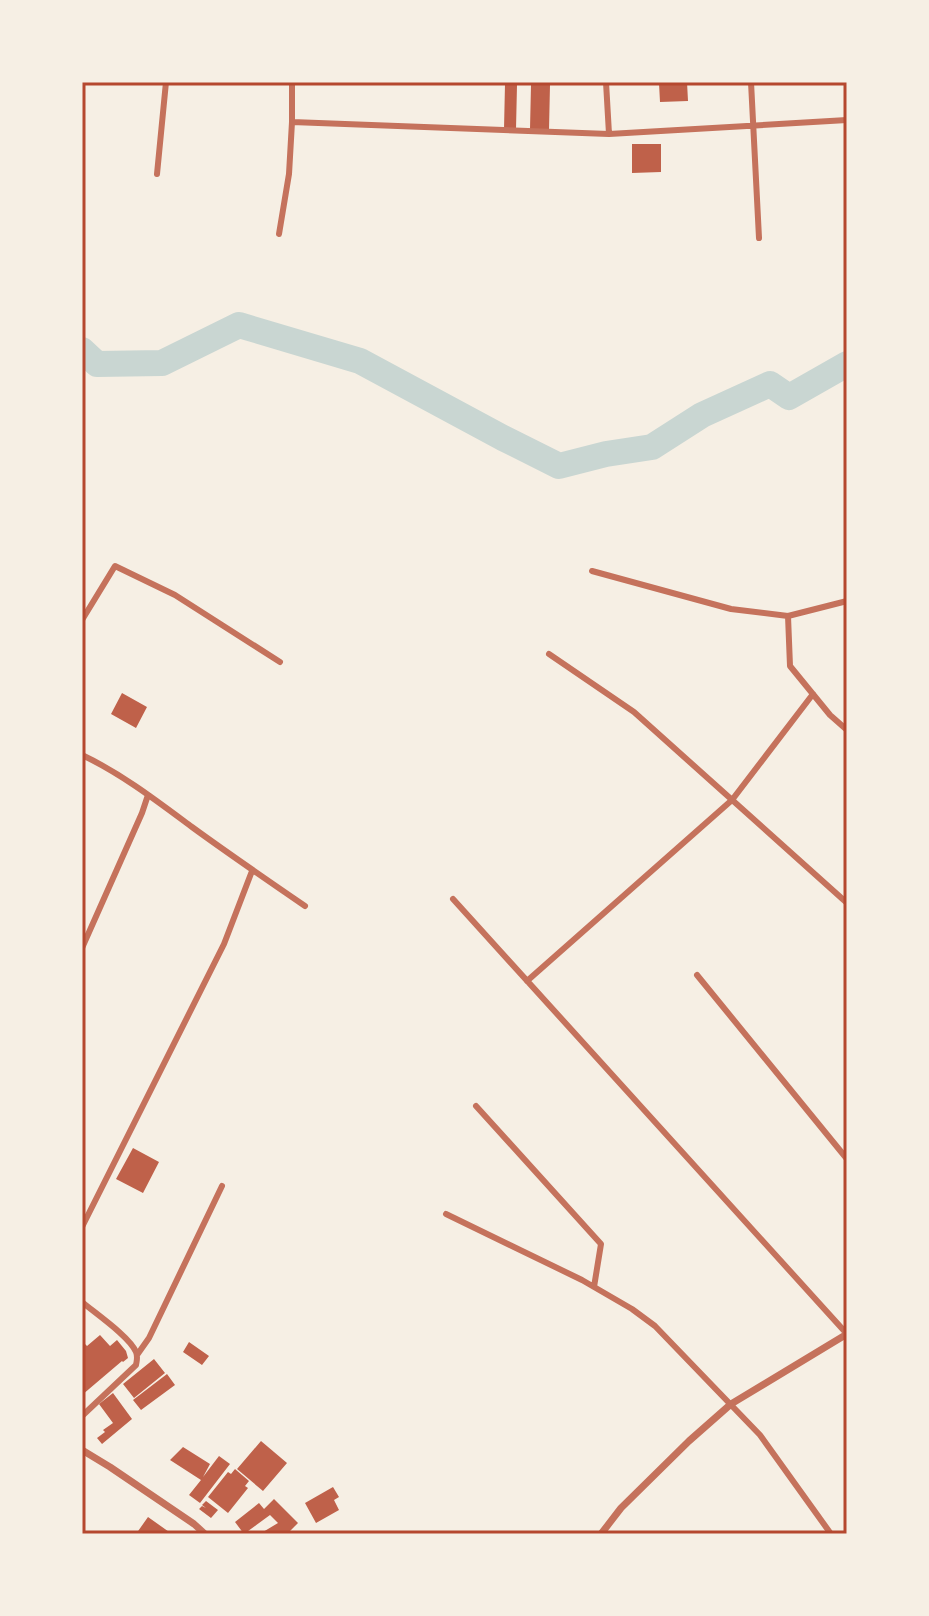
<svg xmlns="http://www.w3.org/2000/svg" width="929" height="1616" viewBox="0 0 929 1616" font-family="'Archivo Narrow',sans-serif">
	<rect width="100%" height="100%" fill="#f6efe4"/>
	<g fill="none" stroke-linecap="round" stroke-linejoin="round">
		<path stroke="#c9d6d2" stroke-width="26" d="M 82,350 L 97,364 L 162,363 L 239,325 L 360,361 L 503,438 L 559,466 L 606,454 L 652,447 L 702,415 L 770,384 L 789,397 L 847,364"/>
	</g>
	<path fill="#bf614a" d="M 687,82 L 688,101 L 660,102 L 659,83 Z
		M 505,84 L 517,85 L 516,129 L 504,129 Z
		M 531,85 L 550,85 L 549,130 L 530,129 Z
		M 632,144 L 661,144 L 661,172 L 632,173 Z
		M 122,693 L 147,707 L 136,728 L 111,714 Z
		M 133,1148 L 159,1162 L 143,1193 L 116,1179 Z
		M 100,1335 L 110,1346 L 117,1340 L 126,1351 L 128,1358 L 123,1362 L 122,1361 L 82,1395 L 82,1347 L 85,1344 L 87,1346 Z
		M 189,1342 L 209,1356 L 202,1365 L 183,1352 Z
		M 154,1359 L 165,1373 L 134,1398 L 123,1384 Z
		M 167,1374 L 175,1385 L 141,1410 L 133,1400 Z
		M 113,1393 L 132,1419 L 102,1444 L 97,1438 L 105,1432 L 103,1430 L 113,1423 L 99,1404 Z
		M 261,1441 L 287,1463 L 263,1491 L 237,1469 Z
		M 183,1447 L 210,1464 L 203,1477 L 219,1456 L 230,1464 L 200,1503 L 189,1495 L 201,1480 L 170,1460 Z
		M 235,1469 L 249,1481 L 245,1486 L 248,1488 L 228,1513 L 208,1497 L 228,1472 L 231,1474 Z
		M 333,1487 L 339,1497 L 334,1500 L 339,1510 L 316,1523 L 305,1503 Z
		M 274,1499 L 298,1523 L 287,1534 L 264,1534 L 263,1532 L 278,1523 L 270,1515 L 244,1534 L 235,1522 L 259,1503 L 264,1509 Z
		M 206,1501 L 218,1510 L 211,1518 L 199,1509 L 202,1506 L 206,1508 L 202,1505 Z
		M 148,1517 L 172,1534 L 136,1534 Z"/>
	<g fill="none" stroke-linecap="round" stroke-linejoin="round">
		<path stroke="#c5725c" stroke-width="6" d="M 606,82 L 609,134
			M 751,82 L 759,238
			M 292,122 L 609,134 L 847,120
			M 157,174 L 166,82
			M 279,234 L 289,174 L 292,122 L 292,82
			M 592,571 L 731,609 L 788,616 L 847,601
			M 788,616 L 790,666 L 830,715 L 847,730
			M 82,620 L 115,566 L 175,595 L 280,662
			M 549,654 L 634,712 L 847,903
			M 82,755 C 122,774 157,801 192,827 C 229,854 267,880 305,906
			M 453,899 L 847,1334
			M 82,948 L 142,813 L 148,795
			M 697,975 L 847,1159
			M 527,981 L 732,800 L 813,694
			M 476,1106 L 601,1244 L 594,1287
			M 446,1214 L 582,1280 L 632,1309 L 655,1326 L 760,1435 L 831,1534
			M 82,1227 L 224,944 L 252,871
			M 82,1302 C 95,1313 130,1337 136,1352 C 138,1357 137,1359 136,1365 L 82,1416
			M 137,1355 L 149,1338 L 222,1186"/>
		<path stroke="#c5725c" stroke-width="7" d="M 82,1450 L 110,1467 L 194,1524 L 205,1534
			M 601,1534 L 621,1508 L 689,1441 L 731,1404 L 847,1334"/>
	</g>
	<rect width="929" height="1616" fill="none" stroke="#f6efe4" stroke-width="168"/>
	<rect x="84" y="84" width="761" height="1448" fill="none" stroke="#b5482f" stroke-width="3"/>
</svg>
